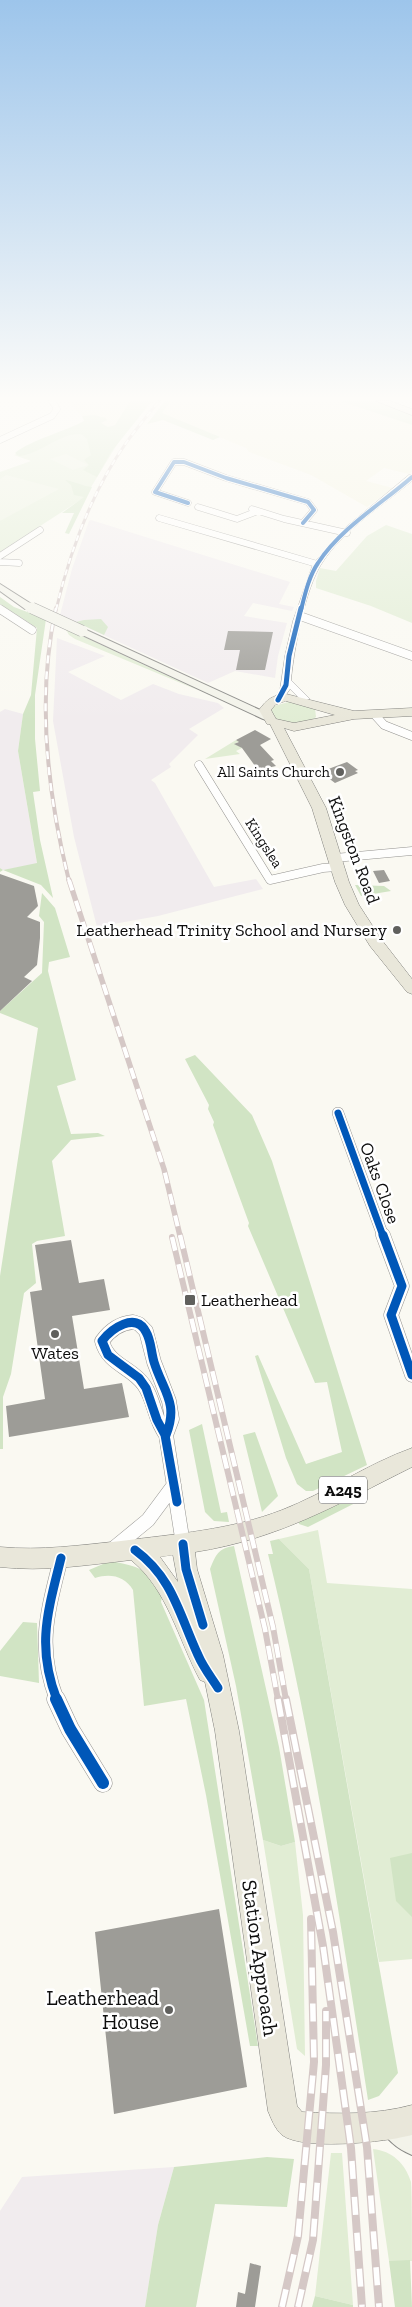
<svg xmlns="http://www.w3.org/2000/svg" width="412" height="2307" viewBox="0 0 412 2307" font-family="'Zilla Slab',serif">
	<rect width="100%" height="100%" fill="#faf9f2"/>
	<path fill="#f1ecee" d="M 91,520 L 290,582 L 279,604 L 294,607 L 292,611 L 253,603 L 244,616 L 287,623 L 278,656 L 275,678 L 235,671 L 208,683 L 60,615 L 72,569 L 89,521 Z
		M 57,638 L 105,656 L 68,672 L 121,700 L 153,684 L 179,694 L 218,703 L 224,708 L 189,729 L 198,735 L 169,764 L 171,767 L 151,780 L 155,783 L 214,887 L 256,879 L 263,889 L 158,916 L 97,927 L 74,837 L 53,721 Z
		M 5,709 L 23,714 L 18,751 L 37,864 L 3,870 L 0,868 L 0,712 Z
		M 174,2167 L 158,2225 L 145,2307 L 0,2307 L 0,2211 L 22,2177 Z"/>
	<path fill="#f4f4e0" d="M 68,401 L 130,401 L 115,425 L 108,427 L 100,423 L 103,417 L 94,415 L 82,416 Z
		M 171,401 L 340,401 L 360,407 L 412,425 L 412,471 L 409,474 L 384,468 L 366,481 L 393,488 L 367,507 L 311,475 L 249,452 L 246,448 L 161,413 Z"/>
	<path fill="#e1edd4" d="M 85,424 L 121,438 L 85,497 L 0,552 L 0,472 L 31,461 L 14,455 Z
		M 386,525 L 412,534 L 412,623 L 371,606 L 316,588 L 316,581 L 320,568 L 336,571 L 367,536 Z
		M 65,628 L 200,691 L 75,639 L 69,635 Z
		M 292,701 L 315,708 L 316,717 C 304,727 289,723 275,719 L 271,711 L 274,706 Z
		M 236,740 L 239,741 L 235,744 L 242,748 L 236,751 L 240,754 L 205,759 Z
		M 318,1530 L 327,1583 L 412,1589 L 412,1959 L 379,1962 L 309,1569 L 279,1539 Z
		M 263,1840 L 281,1846 L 295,1842 L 303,1915 L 305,2056 L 297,2049 Z
		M 373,2149 C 392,2151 405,2163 411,2182 C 412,2195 412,2244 412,2261 L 389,2261 Z
		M 331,2153 L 342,2153 L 353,2305 L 315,2296 Z"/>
	<path fill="#d1e4c4" d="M 130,401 L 152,401 L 111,452 L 97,477 L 83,470 L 89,465 L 84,460 L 91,455 L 87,439 L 81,434 C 59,433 41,454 19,456 L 15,453 C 31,440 66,431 84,421 L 82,416 L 94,415 L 106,418 L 107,420 L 101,423 L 108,427 L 115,425 Z
		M 165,401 L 171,401 L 162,413 L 220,437 L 213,440 L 163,420 L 147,424 Z
		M 340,401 L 373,401 L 412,414 L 412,425 Z
		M 65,480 C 74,481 82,486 92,487 L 69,534 L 65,533 L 74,513 L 62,513 L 84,497 L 74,495 L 71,485 Z
		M 0,597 L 14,607 L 46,619 L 35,695 L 35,739 L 40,791 L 33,792 L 40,840 L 53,898 L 41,885 L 3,870 L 0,872 L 0,868 L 3,870 L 37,863 L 18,751 L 23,714 L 31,695 L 37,628 L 0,604 Z
		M 101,619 L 108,627 L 104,635 L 76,622 L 84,620 Z
		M 355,885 L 384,886 L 391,891 L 361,896 Z
		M 42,893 L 55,908 L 70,957 L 49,962 L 48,971 L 76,1080 L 57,1086 L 71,1134 L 98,1133 L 105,1136 L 71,1140 L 52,1161 L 65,1236 L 37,1241 L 32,1244 L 36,1283 L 24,1293 L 11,1374 L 3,1397 L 3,1449 L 0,1449 L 0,1276 L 38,1028 L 0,1013 L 0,1011 L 42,973 L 44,922 L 39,916 Z
		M 195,1055 L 252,1115 L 272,1161 L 367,1465 L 313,1491 L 306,1491 L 297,1484 L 286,1458 L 255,1356 L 258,1355 L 306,1464 L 342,1452 L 327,1382 L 315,1383 L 248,1226 L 249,1223 L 213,1125 L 214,1122 L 208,1109 L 209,1105 L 185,1059 Z
		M 202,1424 L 221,1513 L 227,1512 L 229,1522 L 214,1521 L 205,1512 L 189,1430 Z
		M 255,1432 L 278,1496 L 262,1512 L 243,1435 Z
		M 360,1491 L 367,1497 L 308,1527 L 299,1524 L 299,1519 Z
		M 279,1539 L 309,1569 L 398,2073 L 379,2096 L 368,2100 C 340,1917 312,1734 268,1554 L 273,1554 L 270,1541 Z
		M 234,1546 L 279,1747 L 295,1842 L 281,1846 L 263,1840 L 236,1686 L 210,1569 C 216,1555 218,1548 234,1546 Z
		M 110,1561 C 141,1567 144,1568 163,1592 L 161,1602 L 204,1700 L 258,2046 L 250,2046 L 206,1795 L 186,1699 L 144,1706 L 133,1590 C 125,1576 110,1573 95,1578 L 89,1570 Z
		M 23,1622 L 37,1623 L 39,1683 L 0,1676 L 0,1651 Z
		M 412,1853 L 412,1917 L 396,1901 L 390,1858 Z
		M 267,2157 L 294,2159 L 287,2207 L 215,2204 L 196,2307 L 145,2307 L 158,2225 L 174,2167 Z
		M 410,2260 L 412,2307 L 395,2307 L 389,2261 Z
		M 315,2296 L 353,2305 L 353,2307 L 312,2307 Z"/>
	<path fill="#eaf1de" d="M 66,454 L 88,465 L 73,470 L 50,459 Z
		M 6,475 L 59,489 L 0,521 L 0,479 Z"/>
	<path fill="#9d9c97" d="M 228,631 L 273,632 L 265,670 L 236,670 L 240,650 L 224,650 Z
		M 255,730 L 271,739 L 260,745 L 274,760 L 271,761 L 276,766 L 258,770 L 242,748 L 234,744 L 239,742 L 236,740 Z
		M 347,762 L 358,770 L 355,771 L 358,773 L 335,783 L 323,774 L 326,773 L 323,771 Z
		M 384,870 L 390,881 L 379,883 L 373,871 Z
		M 0,874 L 34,886 L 38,906 L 27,917 L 40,922 L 40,938 L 37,965 L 24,977 L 32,981 L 0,1011 Z
		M 71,1240 L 79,1283 L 104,1279 L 110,1310 L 72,1316 L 84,1389 L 122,1383 L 129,1417 L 9,1437 L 6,1406 L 45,1399 L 30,1292 L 42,1290 L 35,1245 Z
		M 219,1909 L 247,2087 L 114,2114 L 95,1932 Z
		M 250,2263 L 261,2266 L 255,2307 L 236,2307 L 238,2292 L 245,2294 Z"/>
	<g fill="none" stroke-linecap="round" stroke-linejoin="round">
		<defs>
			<path id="minor-far4" d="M 0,440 L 52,416 L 57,409 L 52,401
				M 188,503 L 155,492 L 174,462 L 184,462 L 226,478 L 308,502 L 314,510 L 303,523
				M 198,507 L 237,519 L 258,511
				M 252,509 L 284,519 L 347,533
				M 159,518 L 317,564
				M 0,556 L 40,530
				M 0,562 L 19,563"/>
			<path id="minor-far3" d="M 0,609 L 32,630
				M 300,616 L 412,656
				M 375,715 L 384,725 L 412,736
				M 199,765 L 270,880 L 323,868 L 337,867
				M 335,858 L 412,851"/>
			<path id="minor-far2" d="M 338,1113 L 383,1236"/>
			<path id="minor-far1" d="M 383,1235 L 402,1286 L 391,1315 L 412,1375
				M 133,1322 L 139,1324 L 146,1331 L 154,1362 L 169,1401 L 172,1419 L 166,1435 C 154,1419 155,1401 144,1385 C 132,1367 108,1365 102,1341 C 110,1330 120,1323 133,1322 Z
				M 166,1435 L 183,1544
				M 114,1548 L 148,1520 L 174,1485
				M 57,1700 C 36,1646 48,1611 61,1558"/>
			<path id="minor" d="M 56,1699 L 70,1729 L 103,1783"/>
			<path id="tertiary" d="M 409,475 L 412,475 L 412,481 C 382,506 344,529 322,563 C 305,589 294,648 291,680 L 310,699 L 302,701 L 290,689 L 281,702 L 275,702 L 273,700 L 280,690 L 285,656 L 293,621 L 313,564 L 345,528 Z"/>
			<path id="secondary" d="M 0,584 L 33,605 L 33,609 L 25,609 L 0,591 Z
				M 82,628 L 271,715 L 273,717 L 267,720 L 263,719 L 78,633 L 77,631 Z
				M 394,2112 L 412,2123 L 412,2155 C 398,2149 386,2140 380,2126 L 384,2116 Z"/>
			<path id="primary" d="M 286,694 L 354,711 L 412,708 L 412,716 L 354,719 L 294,731 L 284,728 L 326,808 L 349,882 L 359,905 L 381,939 L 412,979 L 412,994 L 407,992 L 370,946 L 345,905 L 335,882 L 312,808 L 270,724 L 267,724 L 259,710 C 267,699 273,695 286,694 ZM 286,701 L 335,715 L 294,723 L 276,719 L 271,710 L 275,705 Z
				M 412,1448 L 412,1467 C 338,1504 279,1539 195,1552 L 197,1569 L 223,1655 L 239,1731 L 297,2106 L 302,2112 C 339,2114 375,2115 412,2105 L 412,2135 C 386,2142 303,2151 282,2135 C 275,2129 271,2118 268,2111 L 215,1731 L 205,1682 L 200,1680 C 178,1639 168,1590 131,1560 C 87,1565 44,1572 0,1567 L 0,1547 C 41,1551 81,1545 121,1541 C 175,1534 231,1530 282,1510 C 326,1493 367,1464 412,1448 ZM 173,1555 L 178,1582 L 160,1557 Z"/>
			<path id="trunk" d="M 376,401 L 390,401 L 412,409 L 412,415 Z"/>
		</defs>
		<use href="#minor-far4" stroke="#949390" stroke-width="7"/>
		<use href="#minor-far3" stroke="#949390" stroke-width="9"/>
		<use href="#minor-far2" stroke="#949390" stroke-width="12"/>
		<use href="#minor-far1" stroke="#949390" stroke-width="15"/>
		<use href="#minor" stroke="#949390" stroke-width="19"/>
		<use href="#tertiary" stroke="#949390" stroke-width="1"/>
		<use href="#secondary" stroke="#8a8a87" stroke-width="2"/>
		<use href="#primary" stroke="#81817d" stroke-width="1"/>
		<use href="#trunk" stroke="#81817d" stroke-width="1"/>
		<use href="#minor-far4" stroke="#fefefd" stroke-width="6"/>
		<use href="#minor-far3" stroke="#fefefd" stroke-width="8"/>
		<use href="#minor-far2" stroke="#fefefd" stroke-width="11"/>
		<use href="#minor-far1" stroke="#fefefd" stroke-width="14"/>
		<use href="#minor" stroke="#fefefd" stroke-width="18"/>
		<use href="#tertiary" fill="#fefefd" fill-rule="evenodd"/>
		<use href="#secondary" fill="#f3f3ea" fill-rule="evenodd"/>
		<use href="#primary" fill="#e9e7da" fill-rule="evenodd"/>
		<use href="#trunk" fill="#e8e4d9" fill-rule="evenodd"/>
		<defs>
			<path id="rail-far4" d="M 56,610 C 70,551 91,493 126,443 C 136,429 148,415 159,401"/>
			<path id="rail-far3" d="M 56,608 C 36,698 47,792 69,881"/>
			<path id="rail-far2" d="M 69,880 L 164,1169 L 180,1236"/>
			<path id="rail-far1" d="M 180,1235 L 273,1627 L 286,1700
				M 172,1237 L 265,1629 L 278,1700"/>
			<path id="rail" d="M 278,1699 L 323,1946 L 351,2148 L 362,2307
				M 286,1699 L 333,1932 L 367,2147 L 379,2307
				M 282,2307 L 298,2236 L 314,2062 L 311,1919
				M 298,2307 L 313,2240 L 326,2065 L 326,2011"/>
		</defs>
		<use href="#rail-far4" stroke="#d5c8c6" stroke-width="3"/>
		<use href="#rail-far3" stroke="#d5c8c6" stroke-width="4"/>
		<use href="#rail-far2" stroke="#d5c8c6" stroke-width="5.5"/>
		<use href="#rail-far1" stroke="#d5c8c6" stroke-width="6"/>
		<use href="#rail" stroke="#d5c8c6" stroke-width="8"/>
		<use href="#rail-far4" stroke="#fff" stroke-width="2" stroke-dasharray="6" stroke-linecap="butt"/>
		<use href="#rail-far3" stroke="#fff" stroke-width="2.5" stroke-dasharray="8" stroke-linecap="butt"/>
		<use href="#rail-far2" stroke="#fff" stroke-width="4" stroke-dasharray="11" stroke-linecap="butt"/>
		<use href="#rail-far1" stroke="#fff" stroke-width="4.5" stroke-dasharray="14" stroke-linecap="butt"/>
		<use href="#rail" stroke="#fff" stroke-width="5.5" stroke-dasharray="18" stroke-linecap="butt"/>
		<defs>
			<path id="secondary-bridge-far1" d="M 29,607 L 35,610"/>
			<path id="secondary-bridge" d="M 32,608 L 82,631"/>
		</defs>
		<use href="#secondary-bridge-far1" stroke="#8a8a87" stroke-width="9" stroke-linecap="butt"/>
		<use href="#secondary-bridge" stroke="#8a8a87" stroke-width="12" stroke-linecap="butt"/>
		<use href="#secondary-bridge-far1" stroke="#f3f3ea" stroke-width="9"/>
		<use href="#secondary-bridge" stroke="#f3f3ea" stroke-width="11"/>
		<defs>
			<path id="cycleway-far4" d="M 188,503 L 155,492 L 174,462 L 184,462 L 226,478 L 308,502 L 314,510 L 303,523
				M 301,610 C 305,594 309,576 318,563 C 341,528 381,504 412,477"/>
			<path id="cycleway-far3" d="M 278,700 L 286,685 L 289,656 L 301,608"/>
			<path id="cycleway-far2" d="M 338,1113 L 383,1236"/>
			<path id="cycleway-far1" d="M 383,1235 L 402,1286 L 391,1315 L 412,1375
				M 166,1435 C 179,1403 163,1391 154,1362 C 151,1352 151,1340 146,1332 C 136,1311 111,1329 102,1341 L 108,1355 L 139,1378 L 146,1388 L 157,1420 L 165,1435 L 177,1502
				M 183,1544 L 186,1569 L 203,1625
				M 135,1550 C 173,1578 179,1614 198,1655 C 203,1667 211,1677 218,1688
				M 57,1700 C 36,1646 48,1611 61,1558"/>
			<path id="cycleway" d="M 56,1699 L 70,1729 L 103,1783"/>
		</defs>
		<use href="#cycleway-far4" stroke="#fff" stroke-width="5.5"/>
		<use href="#cycleway-far3" stroke="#fff" stroke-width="8"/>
		<use href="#cycleway-far2" stroke="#fff" stroke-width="10"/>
		<use href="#cycleway-far1" stroke="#fff" stroke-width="12"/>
		<use href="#cycleway" stroke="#fff" stroke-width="15"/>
		<use href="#cycleway-far4" stroke="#0057b8" stroke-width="4"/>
		<use href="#cycleway-far3" stroke="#0057b8" stroke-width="5"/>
		<use href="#cycleway-far2" stroke="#0057b8" stroke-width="7"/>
		<use href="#cycleway-far1" stroke="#0057b8" stroke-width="9"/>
		<use href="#cycleway" stroke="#0057b8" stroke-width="12"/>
	</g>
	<linearGradient id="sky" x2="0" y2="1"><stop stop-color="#9dc5eb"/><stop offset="0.55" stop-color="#fdfcf9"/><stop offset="1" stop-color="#fdfcf9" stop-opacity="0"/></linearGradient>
	<rect width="412" height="724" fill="url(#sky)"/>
	<g fill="#60605d" stroke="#fff" stroke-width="2">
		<circle cx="340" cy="772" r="5"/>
		<circle cx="397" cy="930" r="5"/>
		<rect x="184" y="1294" width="12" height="12" rx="2.5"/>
		<circle cx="55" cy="1334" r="5"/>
		<circle cx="169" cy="2010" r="5"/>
	</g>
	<g text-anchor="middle" stroke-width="5" stroke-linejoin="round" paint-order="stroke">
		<g font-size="15" fill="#0d0d0d" stroke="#fff" text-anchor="end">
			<text x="330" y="777">All Saints Church</text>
		</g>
		<g font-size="15" fill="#0d0d0d" stroke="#fff">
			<text transform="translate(264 843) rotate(57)" y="5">Kingslea</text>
		</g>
		<rect fill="#fff" stroke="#565656" stroke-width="1" x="319" y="1476.5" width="48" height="27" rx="4"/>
		<g font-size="16" font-weight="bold" fill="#0d0d0d">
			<text x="343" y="1496">A245</text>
		</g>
		<g font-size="18" fill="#0d0d0d" stroke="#fff">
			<text transform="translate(354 850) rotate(69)" y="6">Kingston Road</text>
			<text transform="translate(380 1183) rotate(70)" y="6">Oaks Close</text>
		</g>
		<g font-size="18" fill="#0d0d0d" stroke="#fff" text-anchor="end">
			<text x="387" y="936">Leatherhead Trinity School and Nursery</text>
			<text x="201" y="1306" text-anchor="start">Leatherhead</text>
			<text x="55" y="1359" text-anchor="middle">Wates</text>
		</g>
		<g font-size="21" fill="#0d0d0d" stroke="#fff">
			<text transform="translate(260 1958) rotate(82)" y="7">Station Approach</text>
		</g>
		<g font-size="21" fill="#0d0d0d" stroke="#fff" text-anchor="end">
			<text x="159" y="2005">Leatherhead<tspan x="159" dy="24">House</tspan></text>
		</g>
	</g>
</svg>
